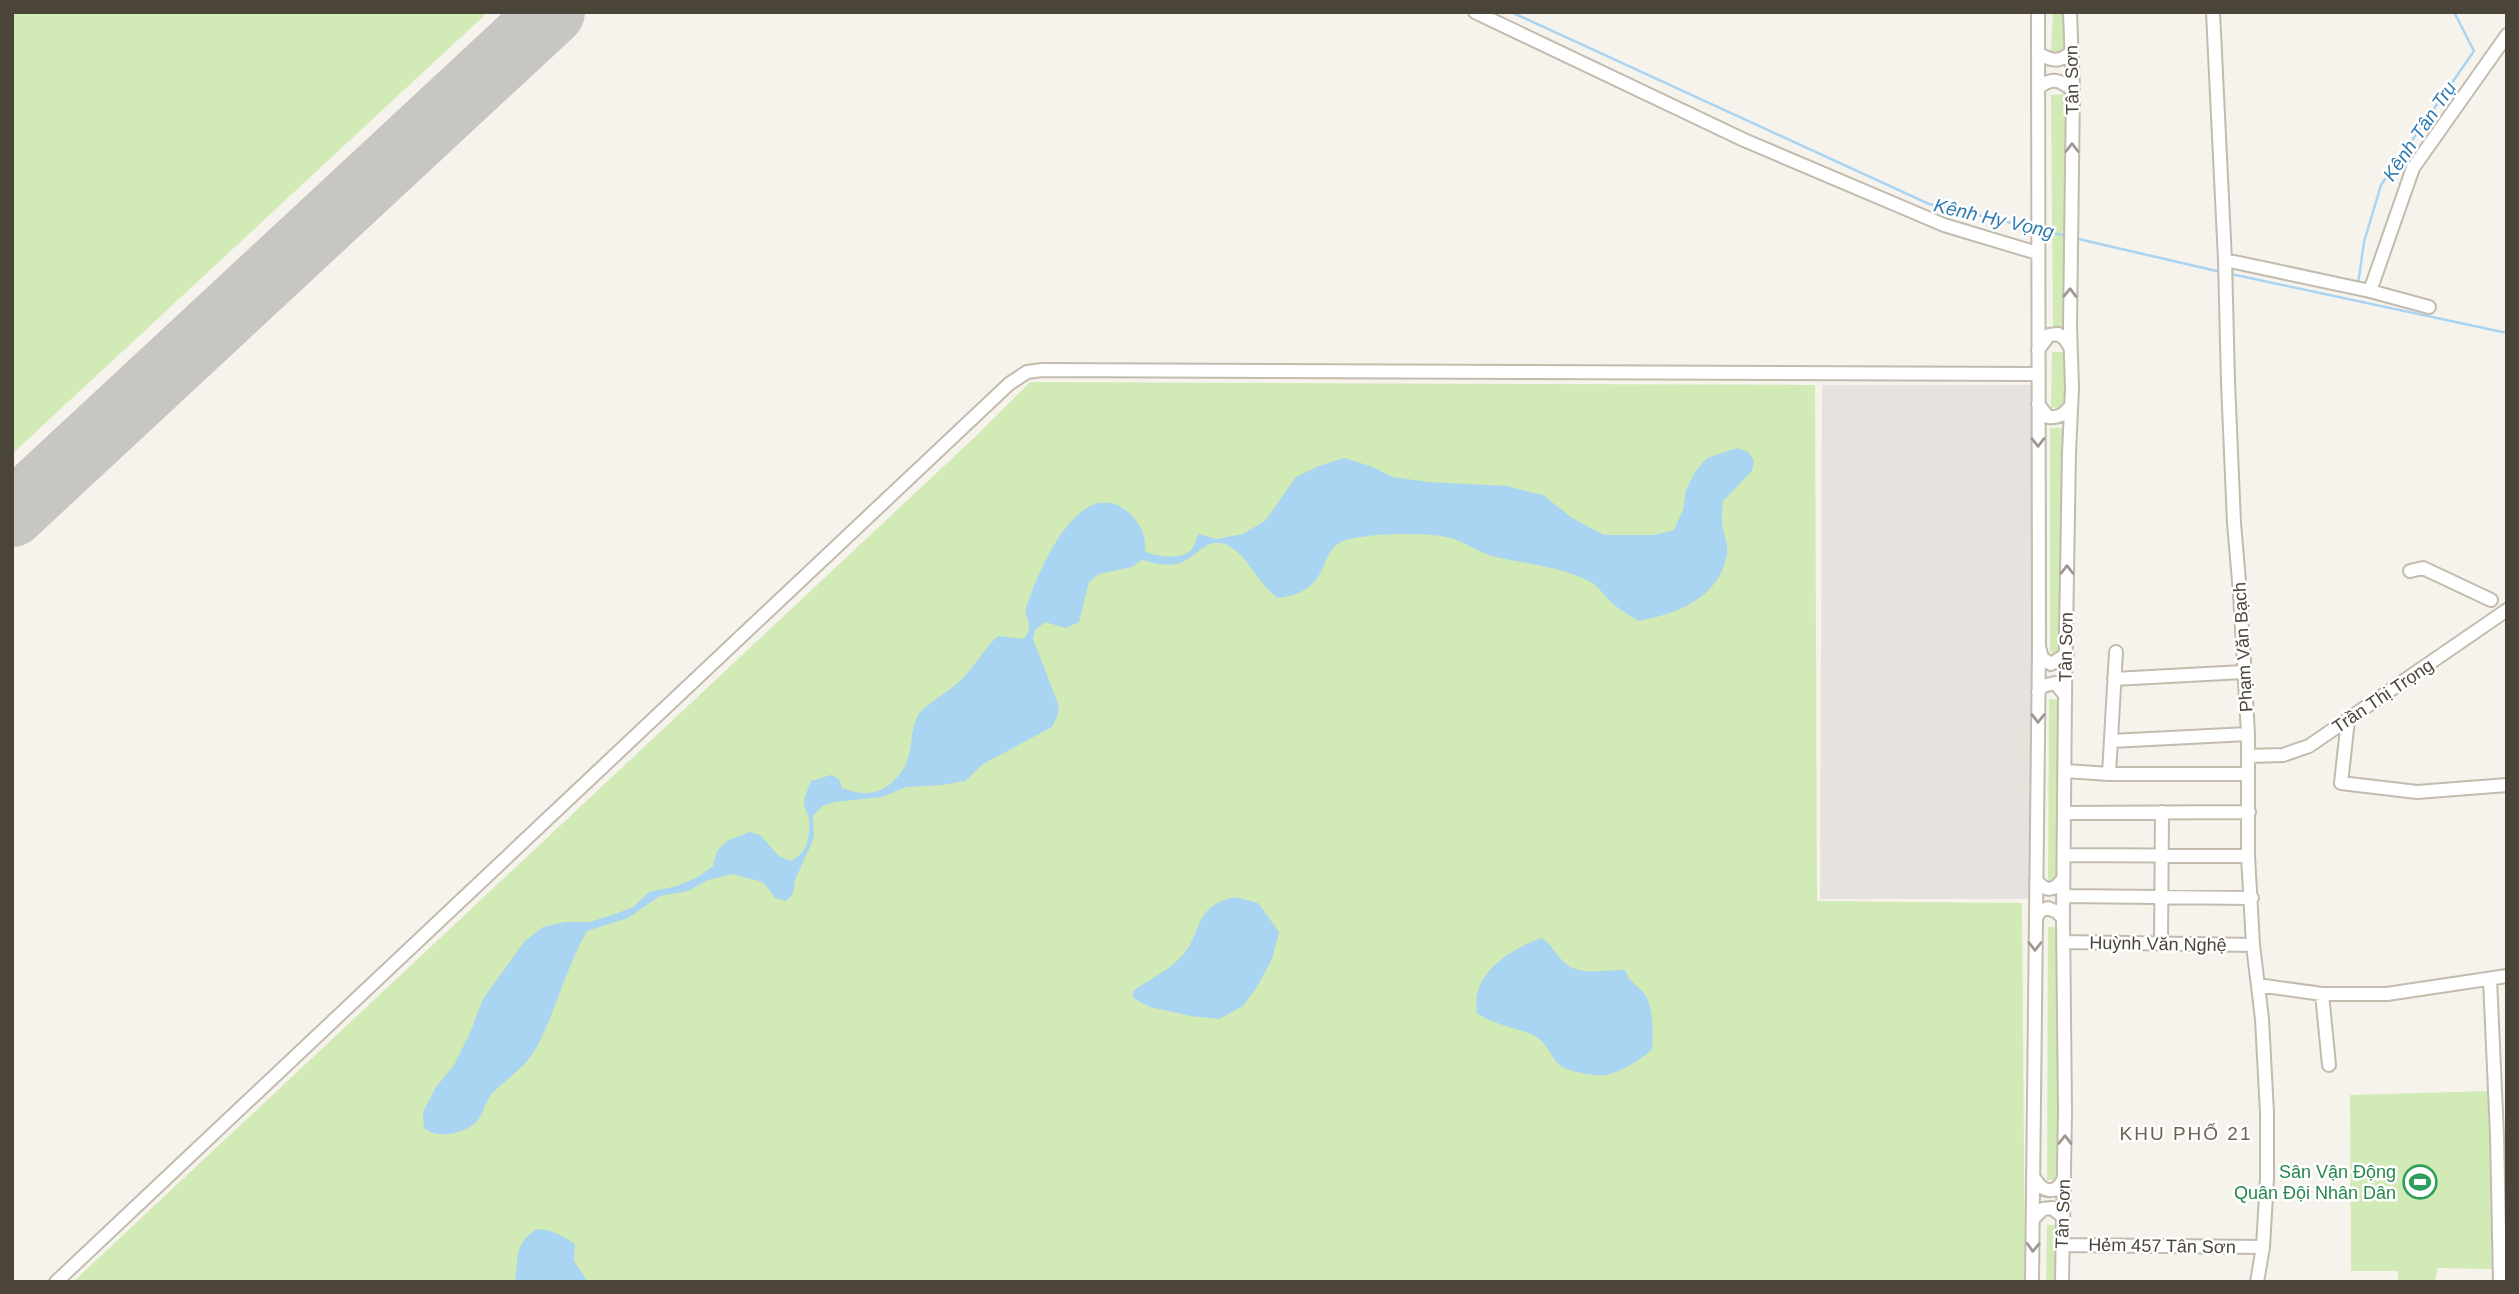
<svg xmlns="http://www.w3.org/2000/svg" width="2519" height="1294" viewBox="0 0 2519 1294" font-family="Arial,sans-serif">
	<rect width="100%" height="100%" fill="#f6f3ec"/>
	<path fill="#e6e2dd" d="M 1822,385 L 2032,385 L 2030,899 L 1820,899 Z"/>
	<path fill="#d2eab5" d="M 12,12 L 488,12 L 12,454 Z
		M 2053,12 L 2070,12 L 2070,51 L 2051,52 Z
		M 2069,94 L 2070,328 L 2053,328 L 2051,95 Z
		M 2052,352 L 2069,352 L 2068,407 L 2051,408 Z
		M 1030,382 L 1815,385 L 1817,901 L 2022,903 L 2025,1282 L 73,1282 L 977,435 Z
		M 2050,428 L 2068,428 L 2067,652 L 2050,653 Z
		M 2049,699 L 2066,700 L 2064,881 L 2048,882 Z
		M 2048,927 L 2064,927 L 2065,1179 L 2047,1180 Z
		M 2488,1091 L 2492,1269 L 2437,1268 L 2435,1282 L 2398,1282 L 2398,1271 L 2351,1271 L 2350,1095 Z
		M 2047,1225 L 2065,1225 L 2065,1282 L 2046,1282 Z"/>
	<path fill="#a9d4f2" d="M 1737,448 L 1748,452 L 1754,460 L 1752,471 L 1723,501 C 1723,508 1721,516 1722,523 C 1723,533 1729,545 1727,555 C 1719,598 1677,614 1638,621 C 1630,615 1620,610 1612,603 C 1605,596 1598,586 1589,581 C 1561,567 1526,564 1496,557 C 1479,553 1464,541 1447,537 C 1425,532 1368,533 1346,540 C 1315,550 1335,591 1278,598 C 1257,583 1249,557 1229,546 C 1208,534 1196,558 1180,563 C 1167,567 1154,563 1142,560 L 1132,567 L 1099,574 L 1089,582 L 1079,622 L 1066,628 L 1045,622 L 1035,630 L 1033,639 L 1059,706 L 1057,717 L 1052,727 L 983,764 L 965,781 L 942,785 L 906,787 L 882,797 L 835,802 L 822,806 L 813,816 L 814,838 L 795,880 L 793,894 L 786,901 L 775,898 L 763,882 L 732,874 L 708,880 L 688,891 L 660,896 L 628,918 L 587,931 C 565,969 556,1012 535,1050 C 524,1069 504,1080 490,1096 C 485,1103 483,1114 478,1120 C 465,1134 438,1140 424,1128 L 423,1112 L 436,1087 L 454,1065 L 470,1033 L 483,999 L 524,942 L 543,927 L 565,922 L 590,922 L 618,913 L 633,907 L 649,892 L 677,886 L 698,877 L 713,866 L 717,851 L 727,841 L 749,832 L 760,835 L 779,856 L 790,861 C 807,854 811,836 809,818 C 808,813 804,809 804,803 C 804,795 809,788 811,781 L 831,775 L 839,779 L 842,788 C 849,790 856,793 863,793 C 887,795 907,771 910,750 C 912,739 912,724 919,714 C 926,704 950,691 961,680 C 975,666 983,650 998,636 L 1024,639 C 1032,629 1029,622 1025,611 C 1036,576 1079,469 1129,513 C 1140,523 1147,536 1145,551 C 1155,557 1182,560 1191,550 C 1195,546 1195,539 1199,534 L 1216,539 L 1243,534 L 1265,521 L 1296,477 L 1319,466 L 1344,458 L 1370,466 L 1393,477 L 1428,482 L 1506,486 L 1543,495 L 1572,518 L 1604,535 L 1655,535 L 1674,530 L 1683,510 L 1686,490 L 1695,472 L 1707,458 Z
		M 1236,897 L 1258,903 L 1279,932 L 1272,959 L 1257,987 L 1243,1006 L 1219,1019 L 1191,1016 L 1150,1007 L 1133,998 L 1133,991 C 1148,980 1166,972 1179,959 C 1205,935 1190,906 1236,897 Z
		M 1542,938 C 1552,945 1556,955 1565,963 C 1581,977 1604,969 1625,970 C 1629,981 1635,984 1643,992 C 1654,1005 1653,1032 1652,1049 C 1642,1059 1620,1073 1605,1075 C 1598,1077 1568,1071 1562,1067 C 1550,1058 1548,1042 1533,1035 C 1515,1027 1494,1025 1477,1013 C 1470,974 1510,949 1542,938 Z
		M 537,1229 C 551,1230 564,1235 575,1245 L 574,1261 L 588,1282 L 515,1282 C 519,1258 513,1244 537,1229 Z"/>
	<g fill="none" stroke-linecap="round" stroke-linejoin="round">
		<path stroke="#a9d4f2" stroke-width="2.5" d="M 1511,12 L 1929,204 L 2034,228
			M 2043,231 L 2068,236
			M 2074,238 L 2221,272
			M 2231,274 L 2507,333
			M 2358,284 L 2364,242 L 2381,185 L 2474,51 L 2454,12"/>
		<path stroke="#c8c6c3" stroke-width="66" d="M 12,514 L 552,12"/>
		<defs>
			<path id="minor" d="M 1475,12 L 1744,140 L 1944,225 L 2037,253
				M 2213,12 L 2225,260 L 2228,382 L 2234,523 L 2240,593 L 2248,734 L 2248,856 L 2253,945 L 2262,1019 L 2267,1113 L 2267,1178 L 2263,1247 L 2257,1282
				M 2038,53 C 2051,61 2060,63 2071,52
				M 2038,88 C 2052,77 2060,79 2073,91
				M 2225,260 L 2370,291 L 2429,307
				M 2370,291 L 2413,168 L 2507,35
				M 2038,350 L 2049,335 L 2058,334 L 2065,339 L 2070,347
				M 2038,404 L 2048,417 C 2059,418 2063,415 2070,407
				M 2410,571 L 2423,568 L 2491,600
				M 2040,650 L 2042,658 L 2051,664 L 2067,654
				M 2114,679 L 2243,672
				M 2038,692 L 2043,686 L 2055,683 L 2065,695
				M 2348,720 L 2341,783 L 2417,792 L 2507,785
				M 2111,741 L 2248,734
				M 2248,756 L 2283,755 L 2309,746 L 2507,610
				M 2066,771 L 2109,774 L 2248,774
				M 2109,774 L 2116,652
				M 2064,813 L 2249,812
				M 2064,855 L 2248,856
				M 2036,880 C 2046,892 2053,892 2063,879
				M 2063,896 L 2252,898
				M 2036,918 L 2040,911 L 2048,908 L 2057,912 L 2063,918
				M 2064,942 L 2253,945
				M 2161,943 L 2162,812
				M 2490,979 L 2497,1135 L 2500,1282
				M 2258,985 L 2322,994 L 2387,994 L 2507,976
				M 2322,994 L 2329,1065
				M 2035,1179 C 2044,1194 2057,1194 2064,1178
				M 2034,1218 L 2043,1209 L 2052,1208 L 2062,1216
				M 2061,1245 L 2263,1247
				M 56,1282 L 1009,384 L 1027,372 L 1042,370 L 2038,374
				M 2032,1282 L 2039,646 L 2038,12
				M 2062,1282 L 2065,1112 L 2063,918 L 2065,695 L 2069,453 L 2072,388 L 2070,326 L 2073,91 L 2070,12"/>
		</defs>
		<use href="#minor" stroke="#c2bbae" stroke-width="16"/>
		<use href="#minor" stroke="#fff" stroke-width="12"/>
	</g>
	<defs><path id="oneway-chevron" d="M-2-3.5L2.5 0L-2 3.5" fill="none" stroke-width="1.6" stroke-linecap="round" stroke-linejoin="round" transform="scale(1.75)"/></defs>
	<g stroke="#9c9892">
		<use href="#oneway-chevron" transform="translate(2072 148) rotate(-90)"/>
		<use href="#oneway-chevron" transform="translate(2070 293) rotate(-89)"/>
		<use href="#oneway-chevron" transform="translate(2038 442) rotate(90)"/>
		<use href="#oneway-chevron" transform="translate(2067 570) rotate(-90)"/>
		<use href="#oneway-chevron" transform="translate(2038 718) rotate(91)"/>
		<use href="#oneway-chevron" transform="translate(2035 946) rotate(90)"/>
		<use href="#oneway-chevron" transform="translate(2065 1140) rotate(-89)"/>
		<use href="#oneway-chevron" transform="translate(2033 1247) rotate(92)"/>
	</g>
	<defs>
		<symbol id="stadium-ring" viewBox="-11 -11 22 22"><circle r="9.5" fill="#fff" stroke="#2e9e5b" stroke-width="1.5"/><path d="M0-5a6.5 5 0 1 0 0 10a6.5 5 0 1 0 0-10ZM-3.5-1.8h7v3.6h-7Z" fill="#2e9e5b"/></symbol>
	</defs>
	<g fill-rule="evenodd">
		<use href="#stadium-ring" x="2401" y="1163" width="38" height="38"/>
	</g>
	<g text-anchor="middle" stroke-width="5" stroke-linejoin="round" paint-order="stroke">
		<g font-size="18" fill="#4b4439" stroke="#fff">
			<text transform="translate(2072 80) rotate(-91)" y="6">Tân Sơn</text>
			<text transform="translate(2066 647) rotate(-89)" y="6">Tân Sơn</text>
			<text transform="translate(2243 647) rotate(-93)" y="6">Phạm Văn Bạch</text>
			<text transform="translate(2383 696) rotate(-34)" y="6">Trần Thị Trọng</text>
			<text transform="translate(2158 944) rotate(1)" y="6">Huỳnh Văn Nghệ</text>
			<text transform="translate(2063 1214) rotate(-88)" y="6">Tân Sơn</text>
			<text transform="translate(2162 1246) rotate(1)" y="6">Hẻm 457 Tân Sơn</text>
		</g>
		<g font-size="18" fill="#27864d" stroke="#fff" text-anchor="end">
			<text x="2396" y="1178">Sân Vận Động<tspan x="2396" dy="21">Quân Đội Nhân Dân</tspan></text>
		</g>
		<g font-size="19" font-style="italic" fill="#2e7ab2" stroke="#fff">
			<text transform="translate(2419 131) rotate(-56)" y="7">Kênh Tân Trụ</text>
			<text transform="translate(1994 218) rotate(13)" y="7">Kênh Hy Vọng</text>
		</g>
		<g font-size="19" letter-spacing="2" fill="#6e6250" stroke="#fff">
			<text x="2186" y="1140">KHU PHỐ 21</text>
		</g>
	</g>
	<rect width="2519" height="1294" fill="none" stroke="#4b4439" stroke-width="28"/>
</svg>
